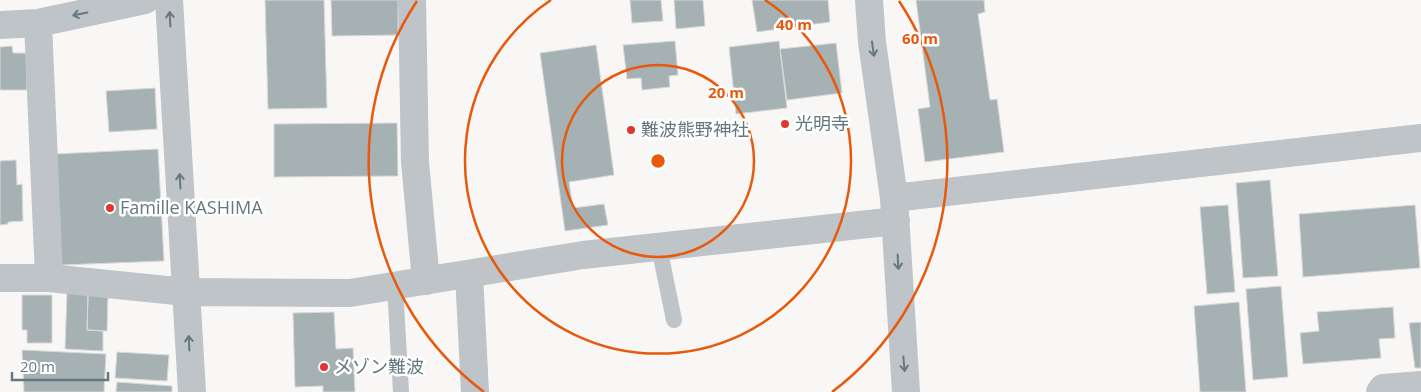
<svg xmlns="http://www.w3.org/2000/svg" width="1421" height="392" viewBox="0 0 1421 392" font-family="'Open Sans','Noto Sans JP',sans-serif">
	<rect width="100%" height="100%" fill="#f8f7f5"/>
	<path fill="#a6b1b4" stroke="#d9d9d7" d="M 265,0 L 324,0 L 327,108 L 268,109 Z
		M 331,0 L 398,0 L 398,35 L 332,36 Z
		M 630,0 L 661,0 L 663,21 L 632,23 Z
		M 674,0 L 703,0 L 705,26 L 676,29 Z
		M 752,0 L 828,0 L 830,22 L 757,32 Z
		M 916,0 L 984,0 L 985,12 L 978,14 L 990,100 L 997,99 L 1004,152 L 925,162 L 918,109 L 930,107 Z
		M 675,41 L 678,75 L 669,76 L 670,87 L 642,90 L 641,78 L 627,79 L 623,45 Z
		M 779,41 L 787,108 L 736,114 L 729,47 Z
		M 836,43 L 842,93 L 787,100 L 780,49 Z
		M 596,45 L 614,175 L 569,182 L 573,208 L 604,204 L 608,225 L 565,231 L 540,53 Z
		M 12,46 L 13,53 L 26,53 L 27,90 L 0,90 L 0,47 Z
		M 155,88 L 157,129 L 109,132 L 106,91 Z
		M 397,123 L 398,176 L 274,177 L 274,124 Z
		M 158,149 L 164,261 L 61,265 L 55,154 Z
		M 16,160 L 17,185 L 22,184 L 23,221 L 8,222 L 8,224 L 0,225 L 0,161 Z
		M 1270,180 L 1278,276 L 1243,278 L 1236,183 Z
		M 1228,205 L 1235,292 L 1207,294 L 1200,207 Z
		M 1415,205 L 1420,268 L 1303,277 L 1299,214 Z
		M 1281,286 L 1288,377 L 1253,380 L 1246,289 Z
		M 67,293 L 88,295 L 87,330 L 103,331 L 103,351 L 65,349 Z
		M 88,293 L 108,294 L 107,331 L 87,330 Z
		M 22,295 L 52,295 L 52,343 L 27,343 L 27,330 L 22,330 Z
		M 1239,302 L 1246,392 L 1200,392 L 1194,306 Z
		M 1393,307 L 1395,338 L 1379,339 L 1381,358 L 1303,364 L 1300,333 L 1319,331 L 1317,312 Z
		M 334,312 L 336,349 L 353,348 L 355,392 L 323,392 L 323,386 L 295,387 L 293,313 Z
		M 1421,322 L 1421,368 L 1415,368 L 1409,323 Z
		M 22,350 L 106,354 L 104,392 L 24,392 Z
		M 117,352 L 169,355 L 167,381 L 115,378 Z
		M 117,382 L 172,386 L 172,392 L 116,392 Z"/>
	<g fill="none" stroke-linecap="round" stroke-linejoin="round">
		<path stroke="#bec4c7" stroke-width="16" d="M 659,247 L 674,320
			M 395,286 L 401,392"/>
		<path stroke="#bec4c7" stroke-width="28" d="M 169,0 L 192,392
			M 412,0 L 415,162 L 426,281
			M 869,0 L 872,42 L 894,198 L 906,392
			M 38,23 L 49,278
			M 0,25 L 38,23 L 145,0
			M 469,274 L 475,392
			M 0,278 L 49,278 L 186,292 L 350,293 L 583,255 L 896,221
			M 1380,392 L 1383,388 L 1421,385"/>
		<path stroke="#bec4c7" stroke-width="28" d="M 894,198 L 1421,138"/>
	</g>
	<defs><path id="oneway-shaft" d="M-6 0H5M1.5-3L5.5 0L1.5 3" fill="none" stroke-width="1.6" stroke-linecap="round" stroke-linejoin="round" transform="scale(1.25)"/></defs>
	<g stroke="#64787f">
		<use href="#oneway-shaft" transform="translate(80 14) rotate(168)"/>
		<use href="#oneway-shaft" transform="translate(170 19) rotate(-93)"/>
		<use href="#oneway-shaft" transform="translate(873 49) rotate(82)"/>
		<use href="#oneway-shaft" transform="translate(180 181) rotate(-93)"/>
		<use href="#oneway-shaft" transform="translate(898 262) rotate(87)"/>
		<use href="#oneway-shaft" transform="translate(189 343) rotate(-93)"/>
		<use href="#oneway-shaft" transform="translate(904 364) rotate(85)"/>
	</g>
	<g fill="none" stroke="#e8590c" stroke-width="2.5">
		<circle cx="658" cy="161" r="96"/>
		<path d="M765 0A193 193 0 1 1 551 0"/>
		<path d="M484 392A289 289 0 0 1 417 1M899 1A289 289 0 0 1 832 392"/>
	</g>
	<g fill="#dd372f" stroke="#fff" stroke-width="2">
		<circle cx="785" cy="124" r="5"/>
		<circle cx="631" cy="130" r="5"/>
		<circle cx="110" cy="208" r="5"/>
		<circle cx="324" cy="367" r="5"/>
	</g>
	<g text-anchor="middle" stroke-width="5" stroke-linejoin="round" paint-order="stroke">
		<g font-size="18" fill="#64787f" stroke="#fff" text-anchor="start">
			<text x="795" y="130">光明寺</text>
			<text x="641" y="136">難波熊野神社</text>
			<text x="120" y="214">Famille KASHIMA</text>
			<text x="334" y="373">メゾン難波</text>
		</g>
	</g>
	<circle cx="658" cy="161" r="8" fill="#e8590c" stroke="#fff" stroke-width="2.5"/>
	<g font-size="15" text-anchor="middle" font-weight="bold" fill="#e8590c" stroke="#fff" stroke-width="5" stroke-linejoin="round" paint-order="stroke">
		<text x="794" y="30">40 m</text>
		<text x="920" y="44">60 m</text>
		<text x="726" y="98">20 m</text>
	</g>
	<path d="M12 372v8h96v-8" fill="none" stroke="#64787f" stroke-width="2.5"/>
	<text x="20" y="372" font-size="15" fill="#64787f" stroke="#ffffff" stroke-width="4" paint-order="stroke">20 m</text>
</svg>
